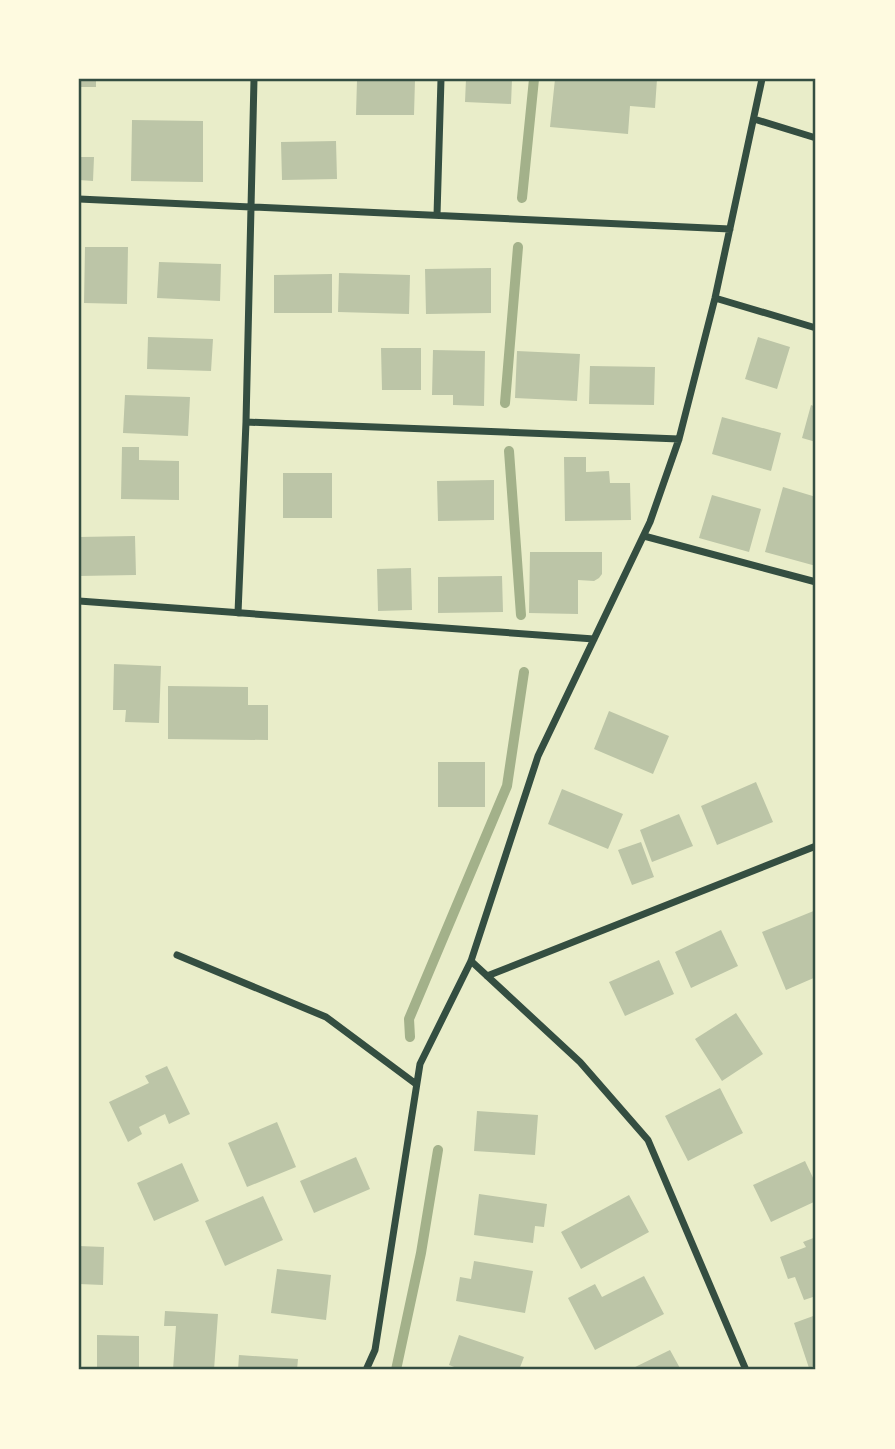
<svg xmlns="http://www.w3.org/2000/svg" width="895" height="1449" viewBox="0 0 895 1449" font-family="'Golos Text',sans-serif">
	<rect width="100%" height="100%" fill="#e9edc9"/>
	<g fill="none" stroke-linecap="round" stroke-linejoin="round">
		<path stroke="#a3b18a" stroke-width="10" d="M 522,198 L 534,79
			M 505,403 L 518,247
			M 509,451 L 521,615
			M 410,1037 L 409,1019 L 507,786 L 524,672
			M 396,1370 L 421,1253 L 438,1150"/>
	</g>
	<path fill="#bcc5a7" d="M 79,79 L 96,79 L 96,87 L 79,87 Z
		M 466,79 L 512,79 L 511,104 L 465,102 Z
		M 555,79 L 657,79 L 655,108 L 630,106 L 628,134 L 550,127 Z
		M 357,80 L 415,80 L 414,115 L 356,115 Z
		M 132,120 L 203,121 L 203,182 L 131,181 Z
		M 336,141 L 337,179 L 282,180 L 281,142 Z
		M 79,157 L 94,157 L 93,181 L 79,180 Z
		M 85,247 L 128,247 L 127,304 L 84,303 Z
		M 159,262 L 221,264 L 220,301 L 157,298 Z
		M 491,268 L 491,313 L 426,314 L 425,269 Z
		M 339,273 L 410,275 L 409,314 L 338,312 Z
		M 332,274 L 332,313 L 274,313 L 274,275 Z
		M 148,337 L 213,339 L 211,371 L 147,369 Z
		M 758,337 L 790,347 L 777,389 L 745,379 Z
		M 381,348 L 421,348 L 421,390 L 382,390 Z
		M 433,350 L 485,351 L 484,406 L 453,405 L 453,395 L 432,395 Z
		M 517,351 L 580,354 L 577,401 L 515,398 Z
		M 590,366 L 655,367 L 654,405 L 589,404 Z
		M 125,395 L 190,397 L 188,436 L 123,433 Z
		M 811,405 L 816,407 L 816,442 L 802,438 Z
		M 722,417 L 781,433 L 771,471 L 712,454 Z
		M 122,447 L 139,447 L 139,460 L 179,461 L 179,500 L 121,499 Z
		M 564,457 L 586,457 L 586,472 L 609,471 L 610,483 L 630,483 L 631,520 L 565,521 Z
		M 283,473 L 332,473 L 332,518 L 283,518 Z
		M 494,480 L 494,520 L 438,521 L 437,481 Z
		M 783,487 L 816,497 L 816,566 L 765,552 Z
		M 712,495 L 761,509 L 749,552 L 699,538 Z
		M 135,536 L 136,575 L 79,576 L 79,537 Z
		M 530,552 L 602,552 L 602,574 L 599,578 L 594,581 L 578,580 L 578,614 L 529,613 Z
		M 411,568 L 412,610 L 378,611 L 377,569 Z
		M 502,576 L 503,612 L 438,613 L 438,577 Z
		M 114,664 L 161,666 L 159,723 L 125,722 L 126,710 L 113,710 Z
		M 168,686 L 248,687 L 248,705 L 268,705 L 268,740 L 168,739 Z
		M 609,711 L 669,736 L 653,774 L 594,749 Z
		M 438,762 L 485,762 L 485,807 L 438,807 Z
		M 756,782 L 773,822 L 717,845 L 701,806 Z
		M 562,789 L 623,814 L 608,849 L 548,824 Z
		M 679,814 L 693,846 L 652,862 L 640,830 Z
		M 641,842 L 654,877 L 632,885 L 618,850 Z
		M 816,910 L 816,977 L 786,990 L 762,932 Z
		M 721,930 L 738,966 L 691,988 L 675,952 Z
		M 659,960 L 674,994 L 625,1016 L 609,982 Z
		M 736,1013 L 763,1054 L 722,1081 L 695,1039 Z
		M 167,1066 L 190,1114 L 169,1124 L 165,1114 L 139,1127 L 142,1134 L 128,1142 L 109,1102 L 149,1083 L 145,1076 Z
		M 720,1088 L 743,1133 L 688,1161 L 665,1116 Z
		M 477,1111 L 538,1115 L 535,1155 L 474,1151 Z
		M 277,1122 L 296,1167 L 247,1187 L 228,1143 Z
		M 356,1157 L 370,1189 L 314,1213 L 300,1181 Z
		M 805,1161 L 816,1184 L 816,1201 L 771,1222 L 753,1185 Z
		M 182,1163 L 199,1201 L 154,1221 L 137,1183 Z
		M 479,1194 L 547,1204 L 544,1227 L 535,1226 L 533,1243 L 474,1235 Z
		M 629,1195 L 649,1232 L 581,1269 L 561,1232 Z
		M 263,1196 L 283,1240 L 225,1266 L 205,1221 Z
		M 816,1237 L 816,1296 L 804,1300 L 795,1277 L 788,1279 L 780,1257 L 806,1247 L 803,1242 Z
		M 79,1246 L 104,1247 L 103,1285 L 79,1284 Z
		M 474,1261 L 533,1271 L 525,1313 L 456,1301 L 460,1277 L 471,1279 Z
		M 277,1269 L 331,1275 L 326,1320 L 271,1313 Z
		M 644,1276 L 664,1314 L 595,1350 L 568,1298 L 595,1284 L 602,1297 Z
		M 165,1311 L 218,1314 L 214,1370 L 173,1370 L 176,1326 L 164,1326 Z
		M 816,1315 L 816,1365 L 809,1368 L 794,1323 Z
		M 97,1335 L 139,1336 L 139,1370 L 97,1370 Z
		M 459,1335 L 524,1357 L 519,1370 L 462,1370 L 449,1365 Z
		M 670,1350 L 681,1370 L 629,1370 Z
		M 239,1355 L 298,1359 L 297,1370 L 238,1370 Z"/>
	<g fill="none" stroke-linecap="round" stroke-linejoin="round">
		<path stroke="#344e41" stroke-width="7" d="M 754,119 L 816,138
			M 79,199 L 730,229
			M 437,215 L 441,79
			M 715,298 L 816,328
			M 246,422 L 679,439
			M 644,536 L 816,582
			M 79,601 L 594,639
			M 238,613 L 246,422 L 254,79
			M 177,955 L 326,1017 L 416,1084
			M 471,961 L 580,1062 L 648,1140 L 746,1370
			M 487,976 L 816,846
			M 366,1370 L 375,1350 L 420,1064 L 471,961 L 538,756 L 650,522 L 679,439 L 715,298 L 762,79"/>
	</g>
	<rect width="895" height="1449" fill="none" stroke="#fefae0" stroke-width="161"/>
	<rect x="80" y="80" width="734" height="1288" fill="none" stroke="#344e41" stroke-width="2.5"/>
</svg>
